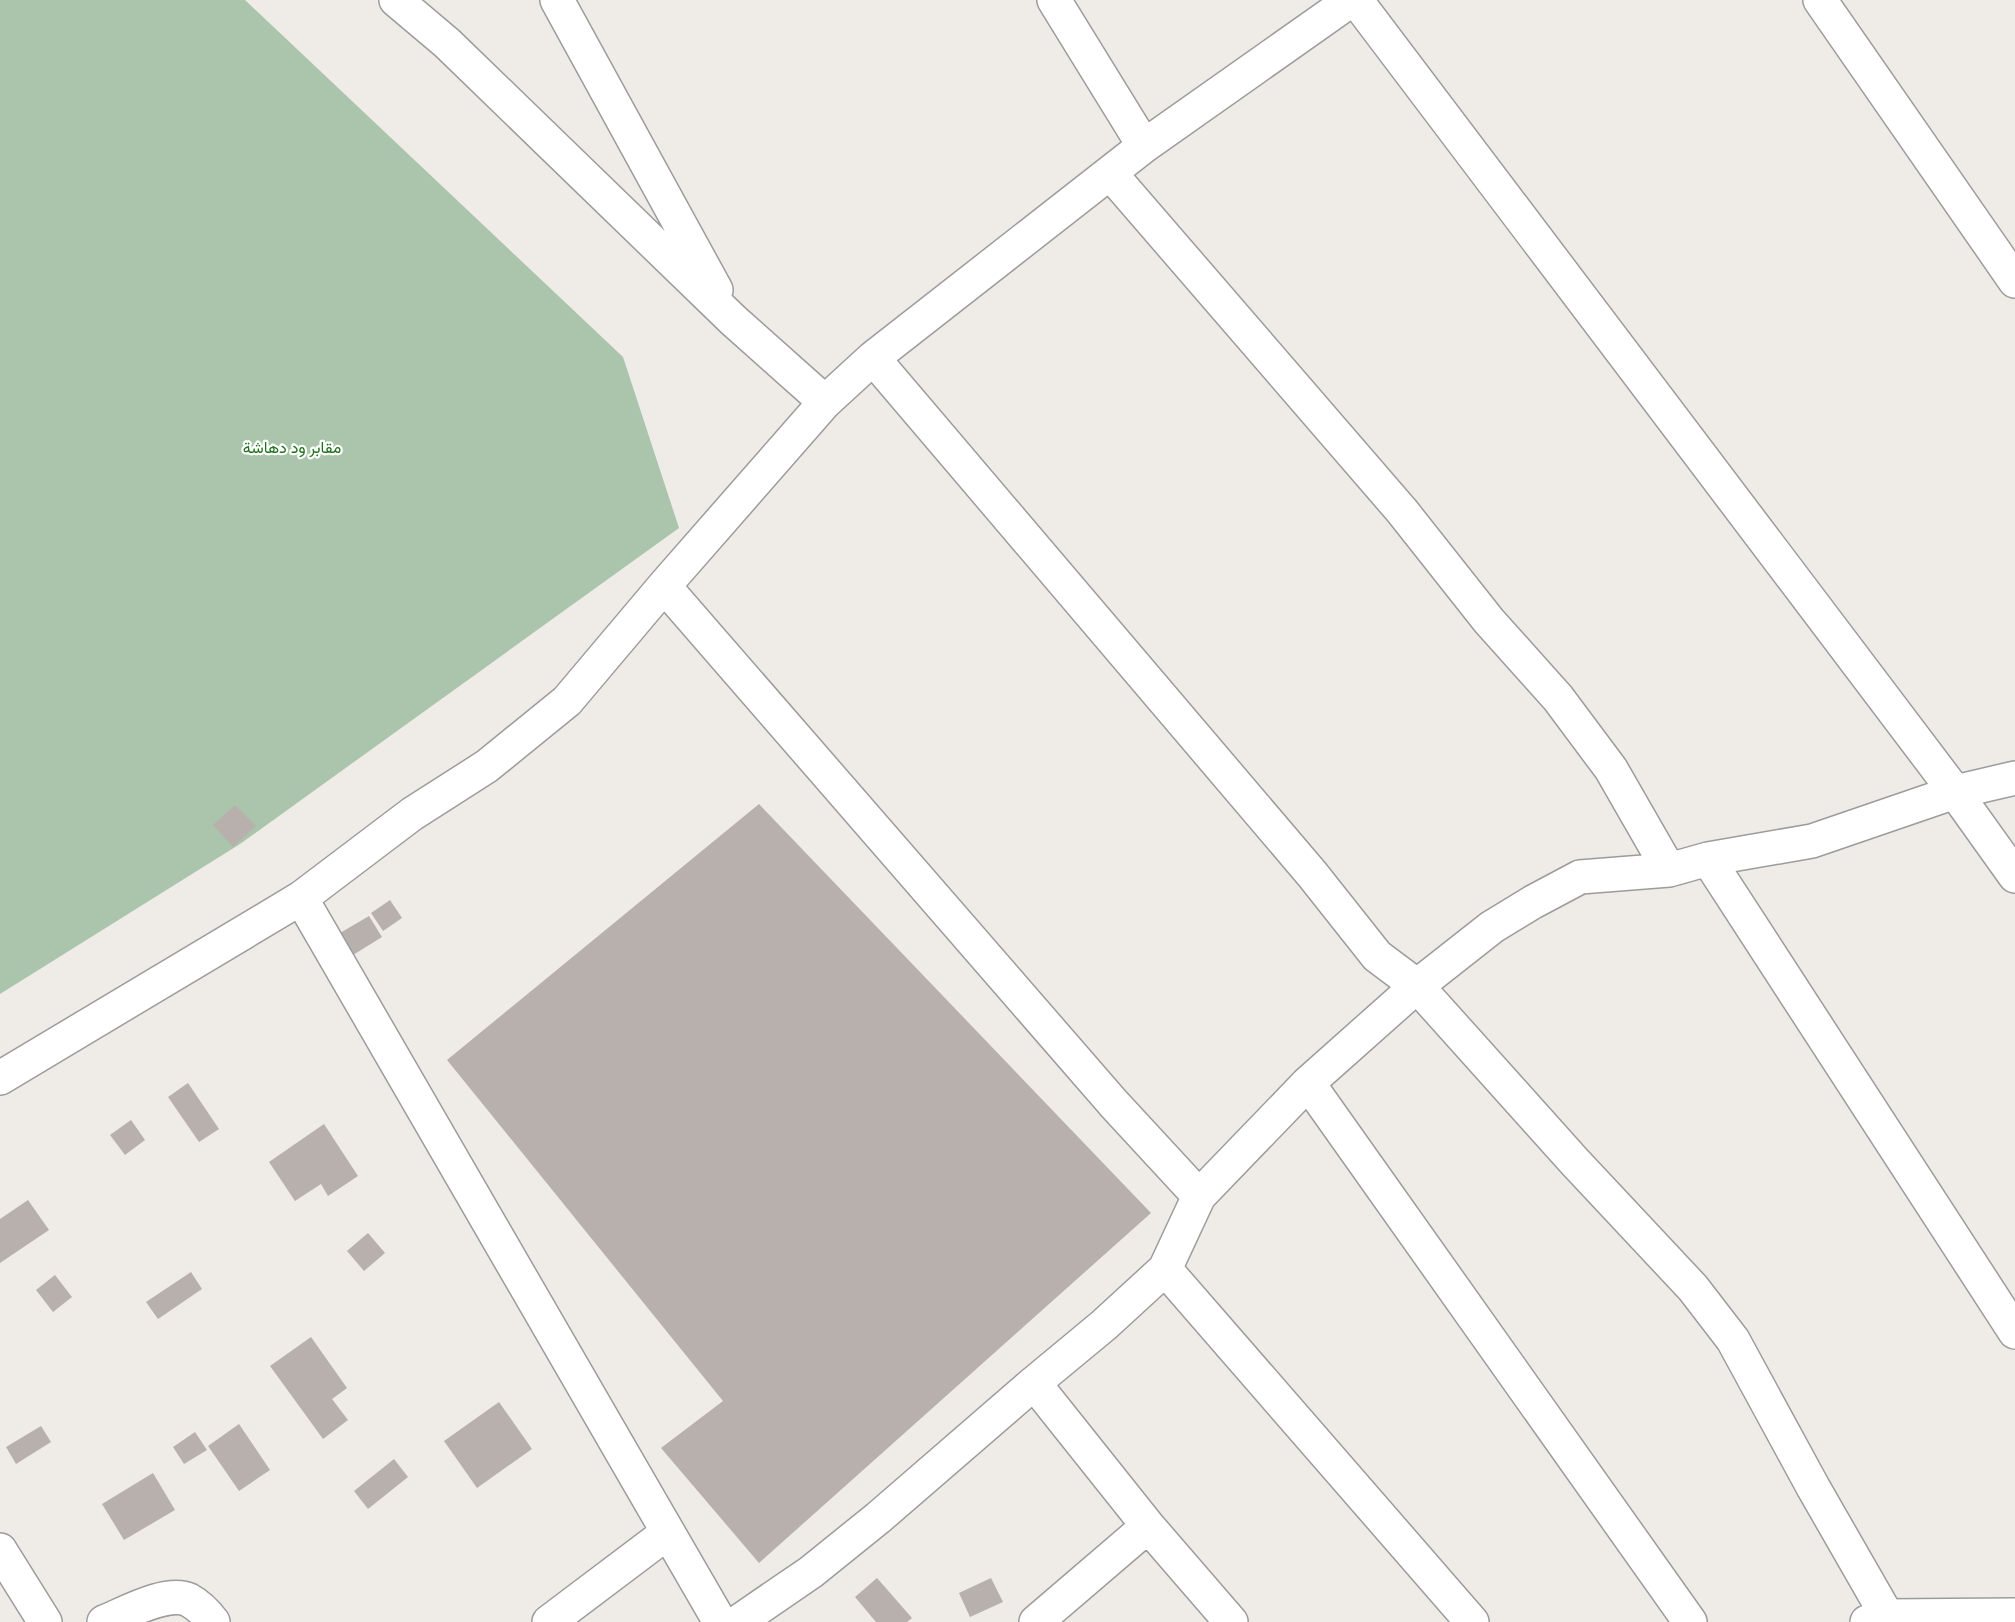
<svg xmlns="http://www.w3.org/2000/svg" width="2015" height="1622" viewBox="0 0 2015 1622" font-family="Lato,Vazirmatn,sans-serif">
	<rect width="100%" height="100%" fill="#efebe7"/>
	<path fill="#aac5ab" d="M 0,0 L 245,0 L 623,357 L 679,528 L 240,844 L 0,994 Z"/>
	<path fill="#b8b0ad" d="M 759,804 L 1151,1213 L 759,1563 L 661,1448 L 723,1401 L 447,1060 Z
		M 235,805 L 256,826 L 233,847 L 213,825 Z
		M 390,900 L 402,918 L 383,931 L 371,913 Z
		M 369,916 L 382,937 L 353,955 L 340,933 Z
		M 188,1083 L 219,1129 L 199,1142 L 168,1097 Z
		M 131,1120 L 145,1140 L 125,1155 L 110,1135 Z
		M 324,1124 L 358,1176 L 328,1196 L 321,1184 L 295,1201 L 269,1162 Z
		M 28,1200 L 49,1230 L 0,1263 L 0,1219 Z
		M 368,1233 L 385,1253 L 364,1271 L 347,1251 Z
		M 191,1272 L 202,1289 L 158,1319 L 146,1302 Z
		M 55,1275 L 72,1297 L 53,1312 L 36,1290 Z
		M 311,1337 L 347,1388 L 332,1399 L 348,1420 L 323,1439 L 270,1366 Z
		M 499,1402 L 532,1449 L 477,1488 L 444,1441 Z
		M 239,1424 L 270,1470 L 239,1491 L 208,1446 Z
		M 41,1426 L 51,1442 L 16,1464 L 6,1447 Z
		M 195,1432 L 207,1450 L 184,1464 L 173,1447 Z
		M 394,1459 L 408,1477 L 368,1509 L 354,1491 Z
		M 153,1473 L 175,1510 L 124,1540 L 102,1504 Z
		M 877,1578 L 912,1618 L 907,1622 L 876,1622 L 855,1597 Z
		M 991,1578 L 1003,1602 L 970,1617 L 959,1593 Z"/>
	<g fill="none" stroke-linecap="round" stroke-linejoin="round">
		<defs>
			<path id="street" d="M 396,0 L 447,43 L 733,320 L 825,402
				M 557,0 L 716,290
				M 1054,0 L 1144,146
				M 1356,0 L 1955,792 L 2015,876
				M 1820,0 L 2015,281
				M 1110,173 L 1402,511 L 1489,621 L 1558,698 L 1611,769 L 1669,870
				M 873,358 L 1312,874 L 1377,956 L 1417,986 L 1492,927 L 1533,902 L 1580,877 L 1669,870 L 1708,859 L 1812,841 L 1955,792 L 2015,778
				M 664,586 L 1114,1104 L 1199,1196
				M 1708,859 L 2015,1332
				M 301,898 L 720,1622
				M 0,1078 L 301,898 L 412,814 L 487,766 L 567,701 L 664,586 L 825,402 L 873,358 L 1144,146 L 1351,0
				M 1308,1083 L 1690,1622
				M 1165,1269 L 1472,1622
				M 1034,1383 L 1148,1526 L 1231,1622
				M 0,1550 L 45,1622
				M 104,1622 C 126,1613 167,1590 189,1600 C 198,1605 207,1614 213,1622
				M 549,1622 L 667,1533
				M 738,1622 L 811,1572 L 878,1518 L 1034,1383 L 1104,1325 L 1165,1269 L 1199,1196 L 1308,1083 L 1417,986 L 1574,1161 L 1693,1288 L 1733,1340 L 1813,1487 L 1887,1616
				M 1036,1622 L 1148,1526
				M 1867,1622 L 1887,1616 L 2015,1615"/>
		</defs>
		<use href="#street" stroke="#9c9c9c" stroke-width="36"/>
		<use href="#street" stroke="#fff" stroke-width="33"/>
	</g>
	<g text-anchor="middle" stroke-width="4.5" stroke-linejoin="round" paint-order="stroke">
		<g font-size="16" fill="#1d7119" stroke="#fff">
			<text x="292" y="453">مقابر ود دهاشة</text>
		</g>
	</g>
</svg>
